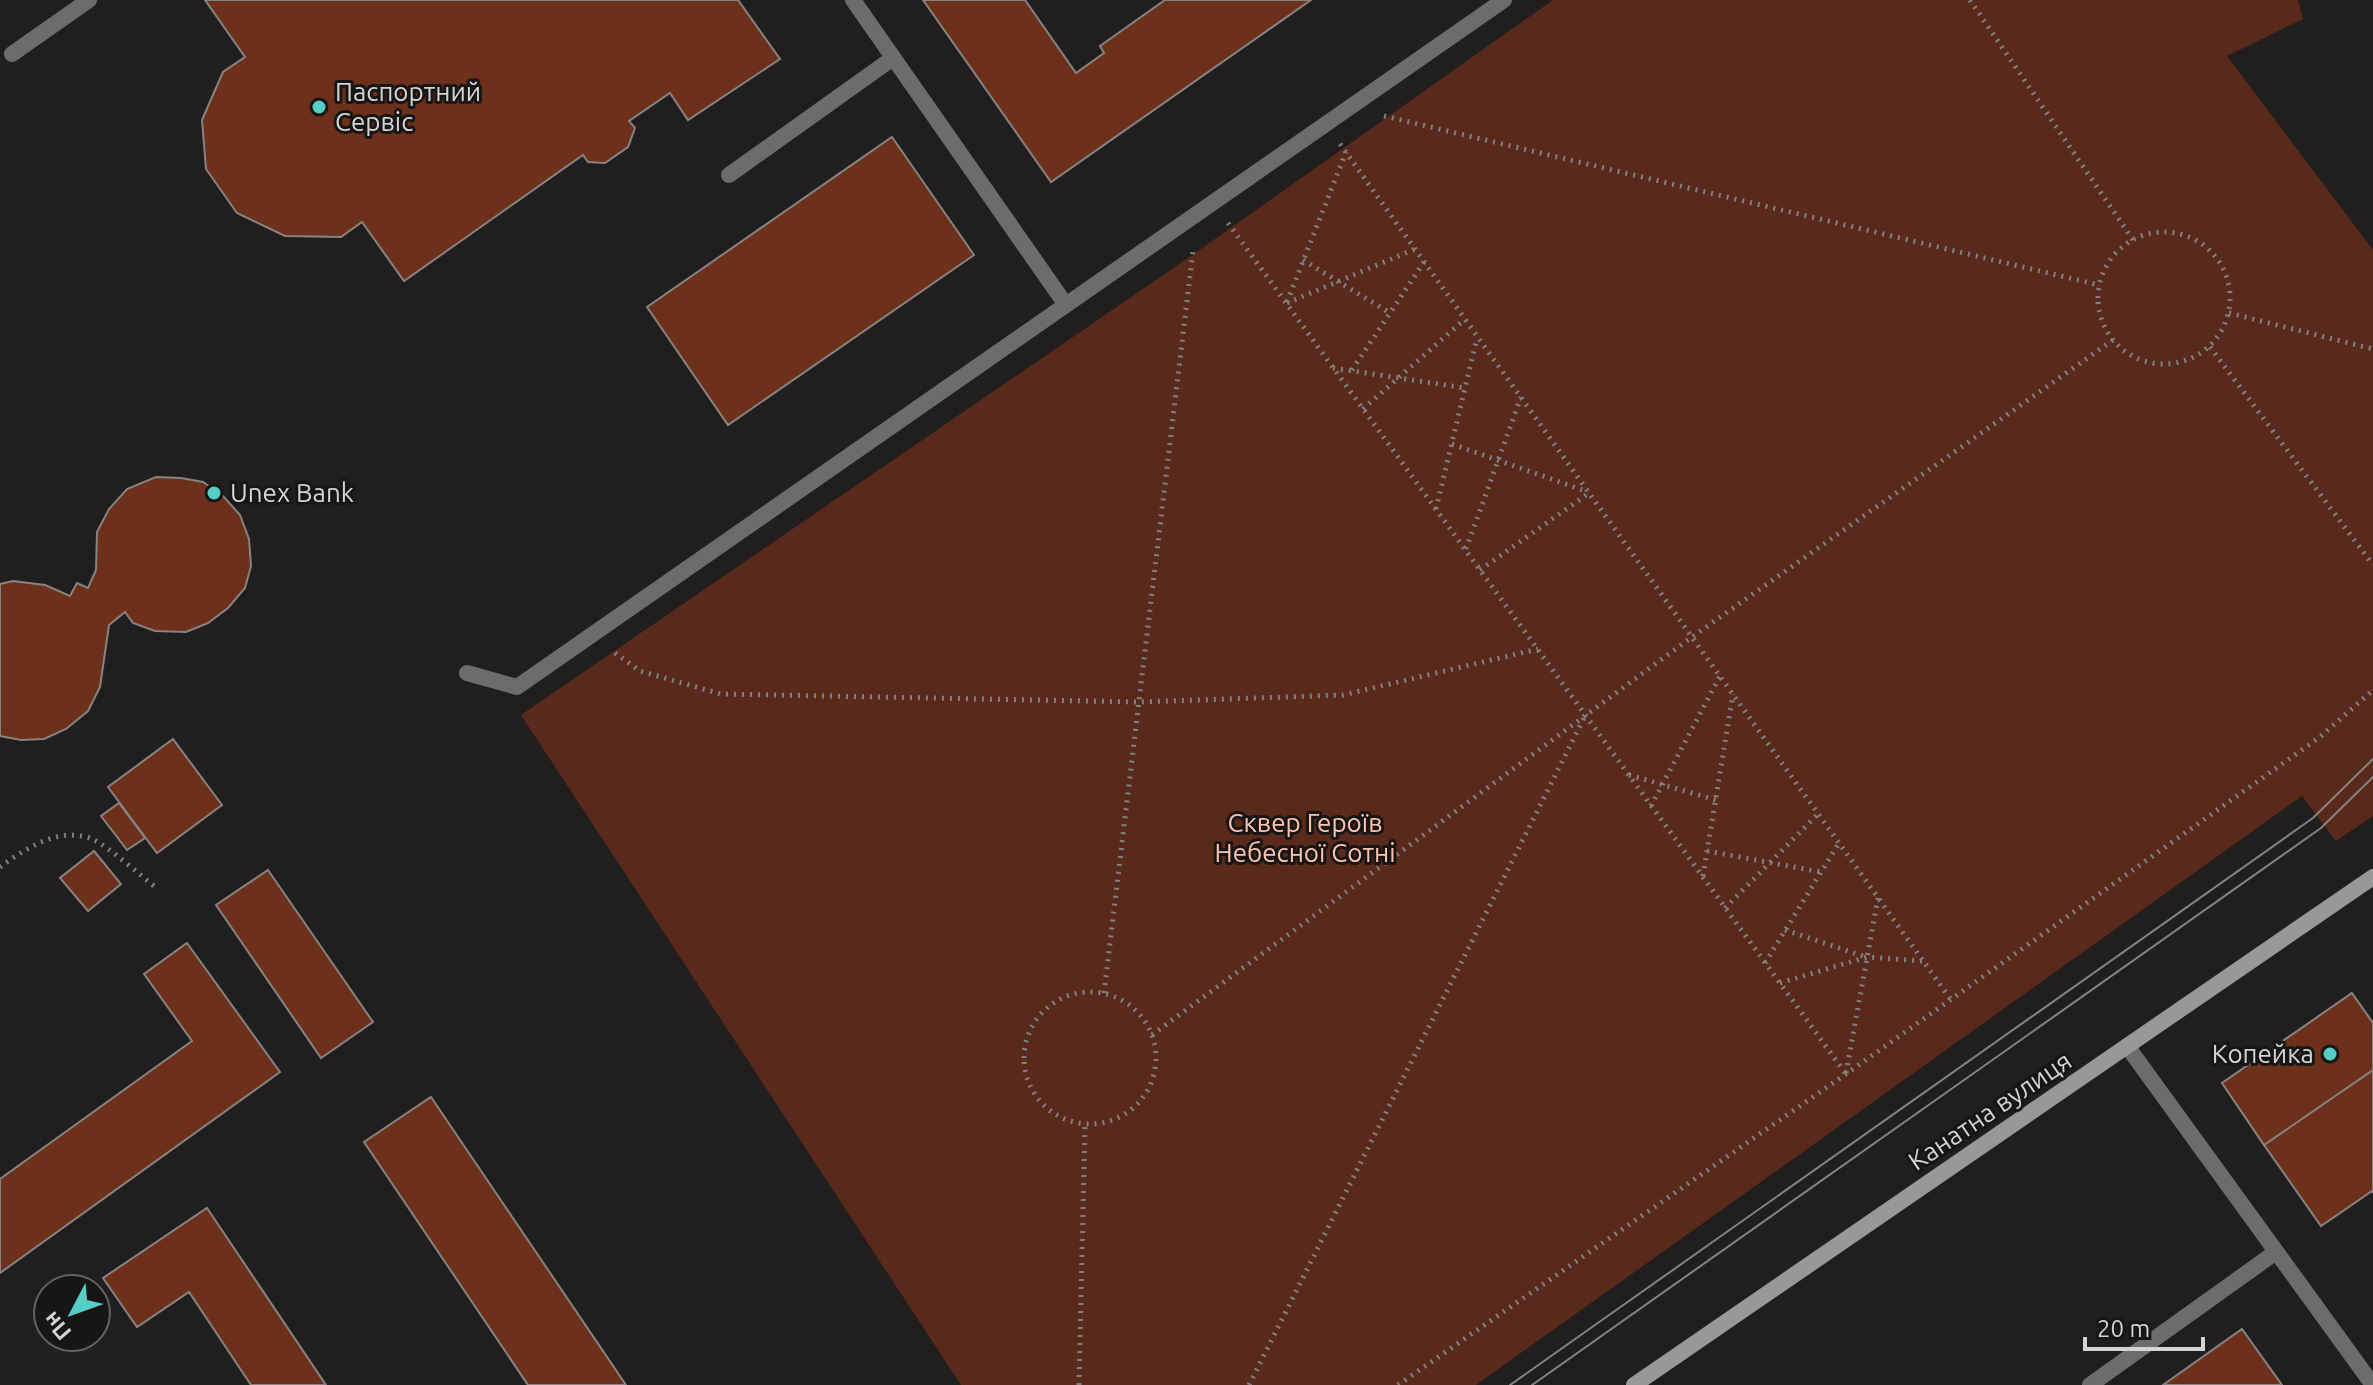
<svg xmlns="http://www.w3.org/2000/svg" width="2373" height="1385" viewBox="0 0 2373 1385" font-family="Ubuntu,sans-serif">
	<rect width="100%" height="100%" fill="#211f1e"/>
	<path fill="#592a1b" d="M 1553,0 L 2298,0 L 2303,19 L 2227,56 L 2373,250 L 2373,816 L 2336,841 L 2302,796 L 1476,1385 L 961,1385 L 521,715 L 1191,256 Z"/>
	<path fill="#6c301b" stroke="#878382" stroke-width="2" d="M 738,0 L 780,59 L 688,120 L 670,93 L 629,121 L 635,128 L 628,147 L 605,163 L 588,162 L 583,155 L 404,281 L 362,222 L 341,237 L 285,236 L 237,213 L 206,169 L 202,120 L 223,72 L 245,57 L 205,0 Z
		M 923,0 L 1025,0 L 1076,73 L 1104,53 L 1100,46 L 1165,0 L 1311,0 L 1051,182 Z
		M 892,137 L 974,255 L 728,425 L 647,307 Z
		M 156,477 L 181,478 L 203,482 L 223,496 L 240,515 L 249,539 L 251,566 L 245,588 L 228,608 L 208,623 L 186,632 L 155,631 L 133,623 L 125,612 L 109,625 L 100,687 L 88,711 L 66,729 L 44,739 L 21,740 L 0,736 L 0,584 L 13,581 L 45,585 L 70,596 L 77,583 L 88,588 L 96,570 L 97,532 L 109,509 L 127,489 Z
		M 173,739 L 222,805 L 157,853 L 108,787 Z
		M 119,803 L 145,838 L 127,850 L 101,816 Z
		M 94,851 L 121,884 L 88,911 L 60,878 Z
		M 268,870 L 373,1022 L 321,1058 L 216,905 Z
		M 187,943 L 280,1072 L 0,1273 L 0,1179 L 192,1041 L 144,974 Z
		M 2352,993 L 2373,1023 L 2373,1070 L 2264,1145 L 2222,1083 Z
		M 2373,1070 L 2373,1193 L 2372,1191 L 2321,1226 L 2264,1145 Z
		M 431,1097 L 626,1385 L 528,1385 L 364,1142 Z
		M 207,1208 L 326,1385 L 251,1385 L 189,1292 L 137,1327 L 103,1278 Z
		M 2242,1329 L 2282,1385 L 2163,1385 Z"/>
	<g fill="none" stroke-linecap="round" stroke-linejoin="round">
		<path stroke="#828180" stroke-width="5" stroke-dasharray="2 6" stroke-linecap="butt" d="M 1970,0 L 2133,240
			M 1384,116 L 2099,285
			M 1340,144 L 1951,1000
			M 1228,223 L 1846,1074
			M2098 298a66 66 0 1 1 132 0a66 66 0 1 1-132 0Z
			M 1303,260 L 1390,313
			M 1287,302 L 1346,152
			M 1287,303 L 1415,249
			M 2229,313 L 2373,349
			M 2210,347 L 2373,565
			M 1333,368 L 1465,388
			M 1352,370 L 1424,262
			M 1363,409 L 1465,319
			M 1452,444 L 1588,492
			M 1436,509 L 1477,338
			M 1466,549 L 1521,397
			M 1480,570 L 1589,493
			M 615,653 L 640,671 L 721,694 L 1139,702 L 1343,695 L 1538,649
			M 1629,775 L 1716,800
			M 1651,806 L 1720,676
			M 1707,851 L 1821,872
			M 0,867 C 26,848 60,826 92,839 C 107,845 143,878 158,889
			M 1703,876 L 1733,694
			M 1725,908 L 1818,814
			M 1785,930 L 1866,957
			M 1765,963 L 1839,843
			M 1780,983 L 1867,957 L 1923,961
			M1024 1058a66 66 0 1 1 132 0a66 66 0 1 1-132 0Z
			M 1104,993 L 1193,251
			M 1152,1035 L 1692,637 L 2113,340
			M 1846,1073 L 1878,898
			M 1079,1385 L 1085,1125
			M 1249,1385 L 1585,716
			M 1398,1385 L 1846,1074 L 2320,737 L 2373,690"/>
		<path stroke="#6d6c6c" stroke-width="16" d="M 853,0 L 1066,305
			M 12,54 L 89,0
			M 729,175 L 893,58
			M 467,673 L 517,687 L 1504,0
			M 2127,1046 L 2373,1385
			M 2090,1385 L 2276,1252"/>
		<path stroke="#9a9897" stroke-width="16" d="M 1634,1385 L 2373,877"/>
		<path stroke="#858382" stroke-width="2" d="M 1510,1385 L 2313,818 L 2373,759
			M 1532,1385 L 2321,828 L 2373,777"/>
	</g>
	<g fill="#55cec5" stroke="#181615" stroke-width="3">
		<circle cx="319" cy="107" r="8"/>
		<circle cx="214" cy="493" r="8"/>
		<circle cx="2330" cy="1054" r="8"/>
	</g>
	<g text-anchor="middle" stroke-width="6" stroke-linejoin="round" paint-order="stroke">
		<g font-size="26" fill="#d5d4d3" stroke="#181615" text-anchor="start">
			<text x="335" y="101">Паспортний<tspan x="335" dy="30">Сервіс</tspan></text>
			<text x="230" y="502">Unex Bank</text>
			<text x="2314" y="1063" text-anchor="end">Копейка</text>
		</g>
		<g font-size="26" fill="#fec3b0" stroke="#181615">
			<text x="1305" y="832">Сквер Героїв<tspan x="1305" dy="30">Небесної Сотні</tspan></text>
		</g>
		<g font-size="26" fill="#d5d4d3" stroke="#181615">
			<text transform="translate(1990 1111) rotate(-34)" y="9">Канатна вулиця</text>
		</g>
	</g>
	<g transform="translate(72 1313) rotate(229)"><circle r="38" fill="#181615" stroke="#646261" stroke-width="2"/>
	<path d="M0-6L14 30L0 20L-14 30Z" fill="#55cec5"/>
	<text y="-12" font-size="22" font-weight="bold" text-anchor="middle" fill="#d5d4d3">Пн</text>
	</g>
	<path d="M2085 1337v12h118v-12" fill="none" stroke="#d5d4d3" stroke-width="4"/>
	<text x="2097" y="1337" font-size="24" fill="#d5d4d3" stroke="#181615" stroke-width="6" paint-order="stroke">20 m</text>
</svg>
